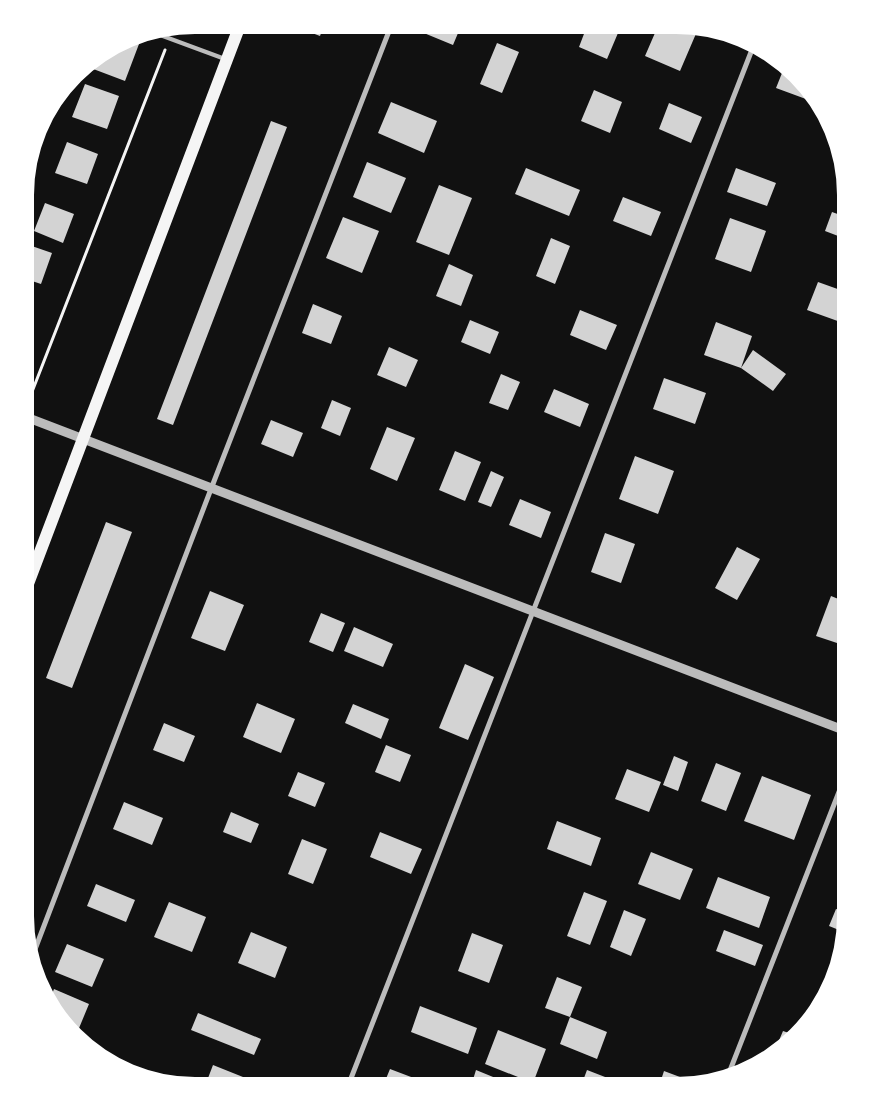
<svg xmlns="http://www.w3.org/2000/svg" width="871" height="1111" viewBox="0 0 871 1111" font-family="'Roboto Condensed',sans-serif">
	<rect width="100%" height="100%" fill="#111"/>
	<path fill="#d3d3d3" d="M 306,25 L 324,25 L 320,36 L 304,30 Z
		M 421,26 L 461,26 L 453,45 L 419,31 Z
		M 587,26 L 602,26 L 618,33 L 607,59 L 579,47 Z
		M 658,26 L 690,26 L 698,29 L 680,71 L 645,56 Z
		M 129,40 L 139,44 L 125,81 L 88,67 L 89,64 Z
		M 497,43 L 519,52 L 502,93 L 480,84 Z
		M 784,68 L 815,101 L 814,102 L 776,88 Z
		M 85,84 L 119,96 L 107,129 L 72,117 Z
		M 594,90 L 622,102 L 610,133 L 581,121 Z
		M 391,102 L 437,121 L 424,153 L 378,133 Z
		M 669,103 L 702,117 L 691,143 L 659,129 Z
		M 271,121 L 287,127 L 173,425 L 157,419 Z
		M 67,142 L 98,154 L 87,184 L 55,173 Z
		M 367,162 L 406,178 L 391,213 L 353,197 Z
		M 526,168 L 580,190 L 569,216 L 515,194 Z
		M 736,168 L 776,183 L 767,206 L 727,192 Z
		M 439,185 L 472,198 L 449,255 L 416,242 Z
		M 623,197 L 661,212 L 651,236 L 613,221 Z
		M 45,203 L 74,214 L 63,243 L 34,231 Z
		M 832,212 L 846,217 L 846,239 L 825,231 Z
		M 343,217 L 379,231 L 362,273 L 326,258 Z
		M 730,218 L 766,231 L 751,272 L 715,259 Z
		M 551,238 L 570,246 L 555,284 L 536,276 Z
		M 26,244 L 52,253 L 41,284 L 26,279 Z
		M 449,264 L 473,275 L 461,306 L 436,296 Z
		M 818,282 L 846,292 L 846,324 L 807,310 Z
		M 313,304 L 342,316 L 331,344 L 302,333 Z
		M 580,310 L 617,325 L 606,350 L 570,335 Z
		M 26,315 L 33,317 L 26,336 Z
		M 470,320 L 499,332 L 490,354 L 461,342 Z
		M 716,322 L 752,336 L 741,368 L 704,355 Z
		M 389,347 L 418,360 L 406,387 L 377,375 Z
		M 753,350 L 786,374 L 773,391 L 741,368 Z
		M 501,374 L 520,382 L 508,410 L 489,403 Z
		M 664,378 L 706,393 L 695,424 L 653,409 Z
		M 554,389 L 589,404 L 580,427 L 544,412 Z
		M 332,400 L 351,408 L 340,436 L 321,428 Z
		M 271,420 L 303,433 L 293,457 L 261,444 Z
		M 387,427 L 415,438 L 397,481 L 370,469 Z
		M 455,451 L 481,462 L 465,501 L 439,490 Z
		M 635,456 L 674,471 L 658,514 L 619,499 Z
		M 491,471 L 504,477 L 491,507 L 478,502 Z
		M 520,499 L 551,512 L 541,538 L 509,525 Z
		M 106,522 L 132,532 L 72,688 L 46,678 Z
		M 605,533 L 635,544 L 621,583 L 591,572 Z
		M 737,547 L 760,559 L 737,600 L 715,588 Z
		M 210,591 L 244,605 L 225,651 L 191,638 Z
		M 831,596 L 846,602 L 846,646 L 816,636 Z
		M 321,613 L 345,623 L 333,652 L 309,642 Z
		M 354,627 L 393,644 L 383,667 L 344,651 Z
		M 465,664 L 494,677 L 468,740 L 439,728 Z
		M 257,703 L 295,719 L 281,753 L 243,737 Z
		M 353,704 L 389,719 L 381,739 L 345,723 Z
		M 164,723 L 195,736 L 184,762 L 153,750 Z
		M 386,745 L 411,755 L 400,782 L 375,772 Z
		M 674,756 L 688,762 L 678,791 L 663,785 Z
		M 716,763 L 741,773 L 726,811 L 701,801 Z
		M 627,769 L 661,782 L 649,812 L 615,799 Z
		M 298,772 L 325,783 L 315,807 L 288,796 Z
		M 762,776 L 811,795 L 794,840 L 744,821 Z
		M 124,802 L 163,818 L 152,845 L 113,829 Z
		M 231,812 L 259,824 L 251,843 L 223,832 Z
		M 557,821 L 601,838 L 591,866 L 547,849 Z
		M 380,832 L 422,849 L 411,874 L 370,857 Z
		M 302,839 L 327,849 L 313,884 L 288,874 Z
		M 651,852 L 693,869 L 680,900 L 638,884 Z
		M 718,877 L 770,897 L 759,928 L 706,908 Z
		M 96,884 L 135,900 L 126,922 L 87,906 Z
		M 584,892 L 607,901 L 590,945 L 567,936 Z
		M 169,902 L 206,917 L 192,952 L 154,937 Z
		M 836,909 L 846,912 L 844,932 L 829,926 Z
		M 624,910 L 646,919 L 631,956 L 610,947 Z
		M 724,930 L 763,945 L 755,966 L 716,951 Z
		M 251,932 L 287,947 L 275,978 L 238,963 Z
		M 472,933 L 503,945 L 489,983 L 458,971 Z
		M 67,944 L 104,959 L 92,987 L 55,972 Z
		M 557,977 L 582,987 L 570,1017 L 545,1008 Z
		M 54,989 L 89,1004 L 77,1033 L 49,1002 Z
		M 420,1006 L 477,1028 L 468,1054 L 411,1032 Z
		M 198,1013 L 261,1039 L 254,1055 L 191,1030 Z
		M 570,1017 L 607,1032 L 597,1059 L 560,1044 Z
		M 498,1030 L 546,1049 L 533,1083 L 485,1064 Z
		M 783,1031 L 792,1034 L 775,1050 Z
		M 213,1065 L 253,1081 L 251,1086 L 205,1086 Z
		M 390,1069 L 419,1080 L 417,1086 L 383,1086 Z
		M 476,1070 L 498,1079 L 495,1086 L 471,1086 Z
		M 587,1070 L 618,1082 L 616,1086 L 581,1086 Z
		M 664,1071 L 696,1083 L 687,1086 L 659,1086 Z"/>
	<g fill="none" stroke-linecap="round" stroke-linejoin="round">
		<path stroke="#f5f5f5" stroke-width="3" d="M 26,396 L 30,397 L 165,50"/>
		<path stroke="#bcbcbc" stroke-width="4" d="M 152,32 L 225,59"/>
		<path stroke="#bcbcbc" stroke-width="5" d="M 34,952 L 211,489 L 391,26
			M 729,1073 L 846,774
			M 348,1086 L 753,47"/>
		<path stroke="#bcbcbc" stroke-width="9" d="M 26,417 L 846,731"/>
		<path stroke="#f5f5f5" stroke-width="12" d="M 26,589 L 240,25"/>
	</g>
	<path d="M0 0H871V1111H0ZM195 34H676A161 161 0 0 1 837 195V916A161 161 0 0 1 676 1077H195A161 161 0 0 1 34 916V195A161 161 0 0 1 195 34Z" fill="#fff" fill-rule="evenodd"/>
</svg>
